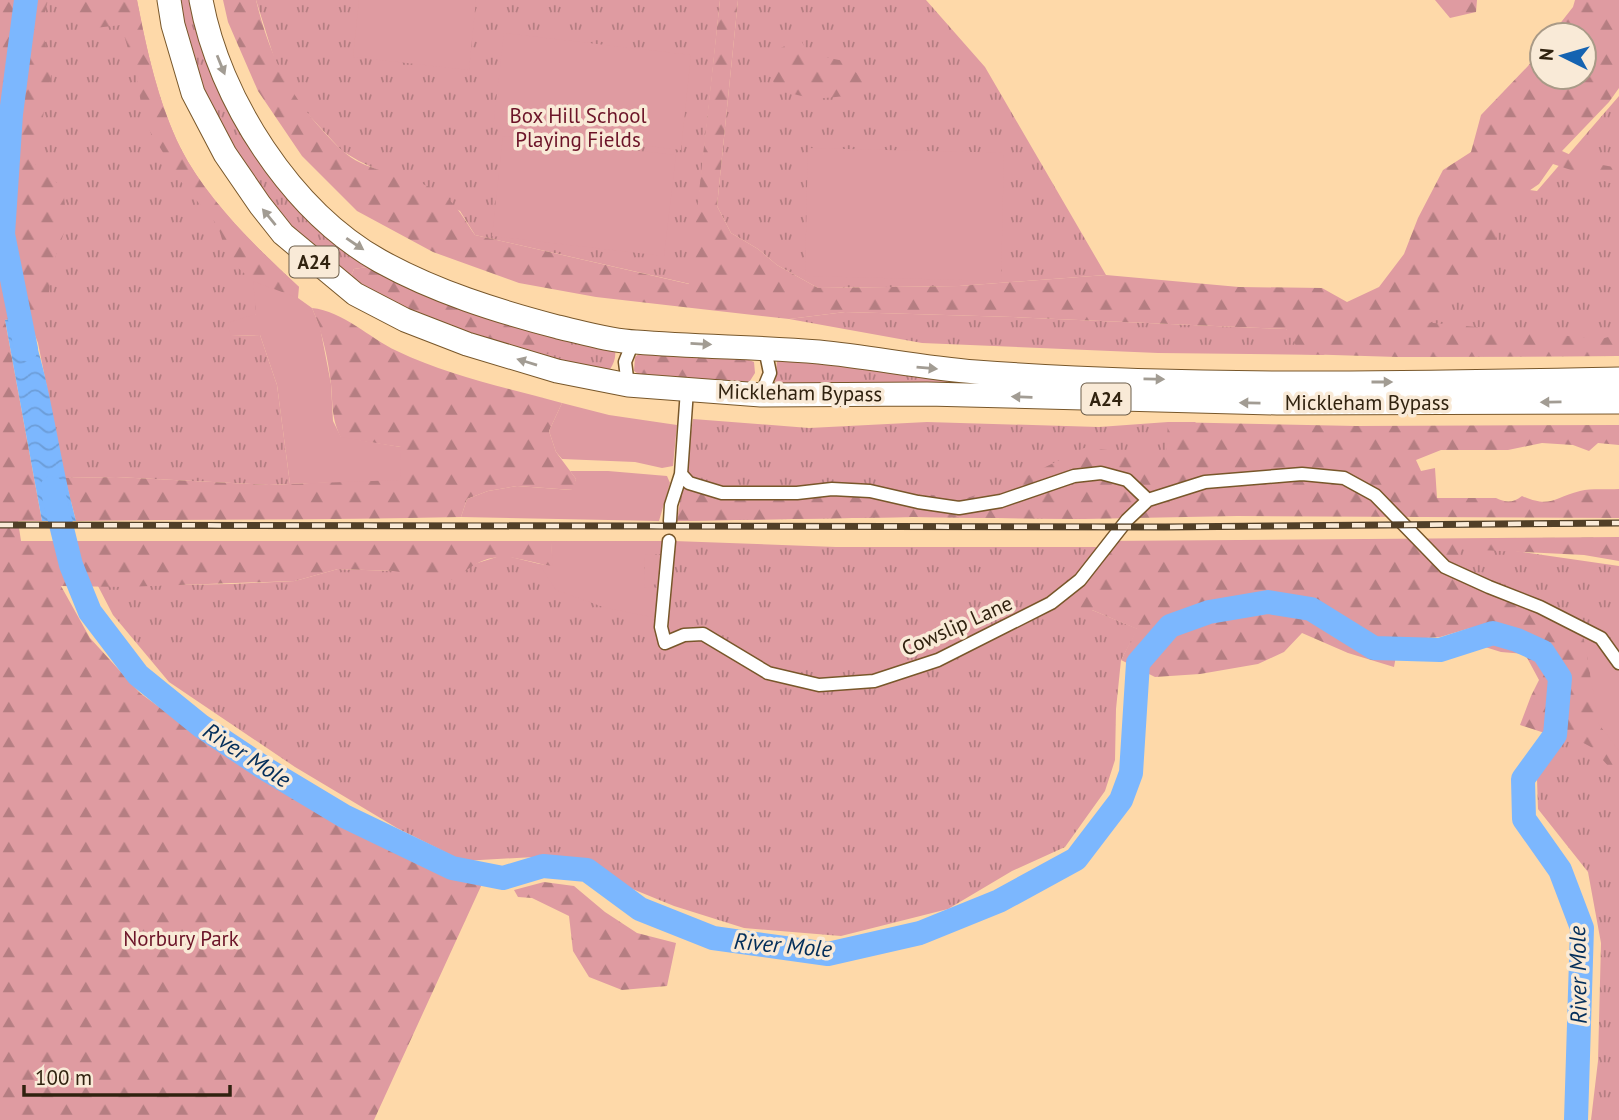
<svg xmlns="http://www.w3.org/2000/svg" width="1619" height="1120" viewBox="0 0 1619 1120" font-family="'PT Sans',sans-serif">
	<defs>
		<pattern id="grass-tufts" width="24" height="20" patternUnits="userSpaceOnUse" patternTransform="scale(1.75)"><rect width="24" height="20" fill="#df9ba1"/><path d="M3 7l-1-3M5 7V3M7 7l1-3M15 17l-1-3M17 17v-4M19 17l1-3" fill="none" stroke="#b57e82"/></pattern>
		<pattern id="forest-firs" width="22" height="20" patternUnits="userSpaceOnUse" patternTransform="scale(1.75)"><rect width="22" height="20" fill="#df9ba1"/><path d="M5 1l3.5 6h-7zM16 11l3.5 6h-7z" fill="#b57e82"/></pattern>
		<pattern id="water-waves" width="16" height="10" patternUnits="userSpaceOnUse" patternTransform="scale(1.75)"><rect width="16" height="10" fill="#7cb7fe"/><path d="M0 5q4-4 8 0t8 0" fill="none" stroke="#6c9dd8"/></pattern>
	</defs>
	<rect width="100%" height="100%" fill="#fed9a9"/>
	<path fill="url(#grass-tufts)" d="M 35,0 L 137,0 C 147,51 158,102 181,149 C 207,200 257,248 299,287 L 256,314 L 231,336 L 260,335 L 277,385 L 290,484 L 269,485 L 116,477 L 65,478 L 38,343 L 27,315 Z
		M 175,0 L 194,0 L 238,120 L 372,261 L 614,343 C 617,355 615,364 607,373 L 532,356 L 389,275 L 367,267 L 354,269 L 350,278 L 317,256 L 249,180 L 190,66 Z
		M 256,0 L 720,0 L 690,284 L 475,235 L 460,211 L 359,161 L 342,151 L 305,111 L 288,87 L 275,61 Z
		M 738,0 L 926,0 L 985,67 L 1106,275 L 959,286 L 818,288 L 777,265 L 758,249 L 731,233 L 717,206 Z
		M 1619,96 L 1619,356 L 1397,357 L 1467,181 L 1537,191 Z
		M 845,312 L 1013,317 L 1286,329 L 1325,355 L 1158,353 L 922,343 L 789,319 Z
		M 781,357 L 1069,384 L 780,388 L 775,383 L 777,361 Z
		M 693,419 L 809,428 L 927,422 L 1099,427 L 1168,422 L 1195,422 L 1242,468 L 1084,519 L 913,517 L 677,521 Z
		M 551,541 L 674,541 L 836,547 L 1119,547 L 1092,610 L 1138,629 L 1121,660 L 1116,709 L 1115,760 L 1105,791 L 1065,847 L 1012,871 L 948,909 L 841,936 L 744,928 L 674,906 L 630,888 L 595,865 L 552,856 L 463,861 L 397,828 L 295,767 L 169,682 L 113,615 L 98,586 L 231,584 L 295,581 L 338,569 L 393,571 L 471,565 L 503,555 L 552,567 Z
		M 1473,545 L 1619,566 L 1619,1120 L 1591,1120 L 1598,1061 L 1601,943 L 1588,872 L 1538,809 L 1537,779 L 1565,724 L 1565,664 L 1490,625 L 1440,632 L 1417,548 Z"/>
	<path fill="url(#forest-firs)" d="M 0,0 L 48,0 L 42,24 L 51,76 L 34,163 L 63,188 L 67,224 L 52,267 L 48,300 L 27,315 L 5,320 L 42,521 L 18,521 L 21,541 L 551,541 L 553,567 C 510,557 491,546 455,580 L 393,571 L 338,569 L 295,581 L 124,587 L 61,586 L 90,638 L 140,693 L 219,751 L 326,815 L 426,865 L 482,884 L 374,1120 L 0,1120 Z
		M 67,0 L 137,0 C 147,51 158,102 181,149 C 207,200 257,248 299,287 L 298,298 L 256,314 L 253,281 L 228,259 L 218,226 L 182,183 L 144,122 L 137,79 L 121,25 L 86,29 Z
		M 223,0 L 256,0 C 269,53 287,92 324,132 C 335,144 346,156 361,163 C 387,175 418,178 442,194 C 457,204 465,221 475,235 L 689,284 L 720,0 L 738,0 L 717,206 L 731,233 L 758,249 L 777,265 L 818,288 L 959,286 L 1106,275 L 1239,287 L 1322,288 L 1347,302 L 1379,287 L 1404,254 L 1418,218 L 1443,170 L 1471,152 L 1481,115 L 1528,66 L 1542,48 L 1542,77 L 1584,77 L 1584,35 L 1551,35 L 1573,7 L 1575,0 L 1619,0 L 1619,88 L 1609,102 L 1562,151 L 1586,162 L 1619,168 L 1619,186 L 1553,164 L 1539,184 L 1504,208 L 1493,249 L 1460,286 L 1424,316 L 1423,322 L 1601,339 L 1619,334 L 1619,356 L 1397,357 L 1301,354 L 1286,329 L 1013,317 L 845,312 L 789,319 L 596,297 L 519,283 L 433,252 L 357,211 L 302,156 L 258,91 L 228,22 Z
		M 1435,0 L 1477,0 L 1476,12 L 1450,18 Z
		M 800,39 L 809,54 L 849,62 L 863,82 L 857,95 L 814,99 L 777,90 L 769,72 L 772,52 Z
		M 367,267 L 551,336 L 554,347 L 548,354 L 532,356 L 423,321 L 350,278 L 354,269 Z
		M 312,308 C 343,311 369,338 397,351 C 449,376 507,388 562,403 L 549,431 L 556,452 L 576,479 L 573,490 L 517,486 L 488,491 L 467,499 L 461,517 C 333,520 205,519 76,521 L 65,478 L 116,477 L 269,485 L 330,482 L 401,447 L 341,438 C 331,417 333,405 331,384 C 328,358 322,331 312,308 Z
		M 641,352 L 744,358 L 754,362 L 755,373 L 748,384 L 644,378 L 634,371 L 635,357 Z
		M 1168,422 L 1356,426 L 1619,425 L 1619,445 L 1598,443 L 1589,451 L 1573,445 L 1542,443 L 1508,450 L 1441,450 L 1416,460 L 1421,471 L 1435,468 L 1437,498 L 1496,498 C 1506,503 1513,503 1522,496 C 1551,509 1554,497 1580,491 C 1592,488 1607,490 1619,489 L 1619,518 L 1237,516 L 1084,519 L 913,517 L 677,521 L 684,489 L 715,485 L 731,487 L 793,487 L 824,483 L 874,485 L 962,500 L 1025,477 L 1084,448 L 1166,455 Z
		M 1619,537 L 1619,561 L 1584,555 L 1460,549 L 1461,566 L 1467,583 L 1549,617 L 1584,639 L 1599,724 L 1619,751 L 1619,805 L 1610,768 L 1591,747 L 1574,738 L 1560,738 L 1520,725 L 1531,696 L 1539,680 L 1525,654 L 1501,652 L 1485,647 L 1477,626 L 1440,637 L 1399,640 L 1394,667 L 1348,653 L 1302,633 L 1284,652 L 1258,664 L 1200,674 L 1155,677 L 1121,660 L 1137,629 L 1092,610 L 1062,613 L 1050,594 L 1084,563 L 1102,541 Z
		M 544,882 L 574,886 L 605,912 L 637,933 L 676,943 L 667,986 L 622,990 L 589,977 L 573,951 L 569,916 L 532,898 L 518,897 L 514,890 Z"/>
	<path fill="#df9ba1" d="M 359,0 L 476,0 L 469,70 L 353,57 Z
		M 504,33 L 691,55 L 681,150 L 493,128 Z
		M 503,136 L 676,155 L 664,256 L 492,236 Z
		M 808,148 L 1004,153 L 1001,281 L 805,276 Z
		M 253,281 L 298,298 L 312,308 L 320,327 L 331,384 L 333,421 L 341,437 L 401,447 L 400,480 L 290,484 L 277,385 L 260,335 L 231,336 L 227,323 L 256,314 Z
		M 562,403 L 609,415 L 677,425 L 673,466 L 662,468 L 635,462 L 562,459 L 556,452 L 549,431 Z
		M 570,471 L 608,471 L 667,476 L 670,483 L 659,521 L 461,517 L 467,499 L 488,491 L 517,486 L 572,490 L 576,479 Z
		M 551,541 L 663,542 L 662,554 L 645,555 L 644,587 L 661,588 L 657,618 L 606,608 L 556,590 L 539,564 L 553,566 Z
		M 1584,639 L 1594,641 L 1619,678 L 1619,751 L 1599,724 Z"/>
	<path fill="url(#water-waves)" d="M 27,315 C 51,381 58,453 76,521 L 42,521 L 5,320 Z"/>
	<g fill="none" stroke-linecap="round" stroke-linejoin="round">
		<path stroke="#7cb7fe" stroke-width="24" d="M 26,349 L 3,234 L 11,114 L 26,0
			M 52,488 L 71,565 L 90,612 L 138,675 L 201,726 L 264,768 L 344,816 L 452,868 L 503,878 L 543,866 L 587,870 L 640,909 L 713,938 L 828,954 L 920,933 L 999,901 L 1076,859 L 1121,800 L 1131,773 L 1138,663 L 1170,626 L 1209,612 L 1268,602 L 1311,609 L 1374,648 L 1440,650 L 1493,633 L 1517,640 L 1543,652 L 1560,678 L 1555,735 L 1523,779 L 1524,819 L 1560,870 L 1582,928 L 1576,1120"/>
		<defs>
			<path id="street" d="M 628,385 L 625,362 L 633,342
				M 761,395 L 770,373 L 765,349
				M 681,474 L 689,483 L 722,493 L 797,493 L 832,489 L 870,491 L 918,502 L 959,508 L 1001,501 L 1074,476 L 1101,473 L 1127,480 L 1148,500 L 1205,482 L 1302,474 L 1344,478 L 1375,495 L 1445,567 L 1489,587 L 1540,607 L 1601,638 L 1619,663
				M 670,521 L 671,505 L 681,474 L 687,390
				M 669,541 L 661,627 L 665,643 L 684,635 L 703,634 L 768,673 L 819,685 L 874,681 L 938,660 L 1051,603 L 1080,580 L 1127,520 L 1148,500"/>
			<path id="highway" d="M 169,0 L 173,25 L 193,93 L 225,154 L 260,205 L 283,234 L 355,294 L 405,320 L 467,344 L 557,371 L 628,385 L 761,395 L 927,394 L 1277,403 L 1619,402
				M 201,0 C 219,99 291,211 380,261 C 436,292 497,311 558,327 C 584,333 610,341 636,342 C 697,347 758,347 819,352 C 871,357 923,368 976,372 C 1188,388 1406,383 1619,379"/>
		</defs>
		<use href="#street" stroke="#78572a" stroke-width="15"/>
		<use href="#highway" stroke="#78572a" stroke-width="25"/>
		<use href="#street" stroke="#fff" stroke-width="12"/>
		<use href="#highway" stroke="#fff" stroke-width="23"/>
		<defs>
			<path id="rail" d="M 0,525 L 1165,527 L 1619,523"/>
		</defs>
		<use href="#rail" stroke="#513f27" stroke-width="7"/>
		<use href="#rail" stroke="#f9ead7" stroke-width="4.5" stroke-dasharray="13" stroke-linecap="butt"/>
	</g>
	<defs><path id="oneway-solid" d="M-6-.8H1V-3.2L6.5 0L1 3.2V.8H-6Z" transform="scale(1.75)"/></defs>
	<g fill="#a29c93">
		<use href="#oneway-solid" transform="translate(221 65) rotate(68)"/>
		<use href="#oneway-solid" transform="translate(269 217) rotate(-129)"/>
		<use href="#oneway-solid" transform="translate(355 244) rotate(34)"/>
		<use href="#oneway-solid" transform="translate(701 344) rotate(3)"/>
		<use href="#oneway-solid" transform="translate(527 362) rotate(-163)"/>
		<use href="#oneway-solid" transform="translate(927 368) rotate(5)"/>
		<use href="#oneway-solid" transform="translate(1154 379) rotate(1)"/>
		<use href="#oneway-solid" transform="translate(1382 382)"/>
		<use href="#oneway-solid" transform="translate(1022 397) rotate(-178)"/>
		<use href="#oneway-solid" transform="translate(1551 402) rotate(179)"/>
		<use href="#oneway-solid" transform="translate(1250 403) rotate(-179)"/>
	</g>
	<g text-anchor="middle" stroke-width="7" stroke-linejoin="round" paint-order="stroke">
		<g fill="#f9ead7" stroke="#6c5e4b" stroke-width="2">
			<rect x="289.5" y="246.5" width="49" height="31" rx="5"/>
			<rect x="1081.5" y="383.5" width="49" height="31" rx="5"/>
		</g>
		<g font-size="19" font-weight="bold" fill="#30220f">
			<text x="314" y="269">A24</text>
			<text x="1106" y="406">A24</text>
		</g>
		<g font-size="21" fill="#6c1428" stroke="#f9ead7">
			<text x="578" y="123">Box Hill School<tspan x="578" dy="24">Playing Fields</tspan></text>
			<text x="181" y="946">Norbury Park</text>
		</g>
		<g font-size="21" fill="#30220f" stroke="#f9ead7">
			<text transform="translate(800 393) rotate(1)" y="7">Mickleham Bypass</text>
			<text x="1367" y="410">Mickleham Bypass</text>
			<text transform="translate(957 626) rotate(-24)" y="7">Cowslip Lane</text>
		</g>
		<g font-size="23" font-style="italic" fill="#032e5a" stroke="#f9ead7">
			<text transform="translate(247 755) rotate(33)" y="8">River Mole</text>
			<text transform="translate(783 945) rotate(5)" y="8">River Mole</text>
			<text transform="translate(1578 975) rotate(-91)" y="8">River Mole</text>
		</g>
	</g>
	<g transform="translate(1563 56) rotate(275)"><circle r="33" fill="#f9ead7" stroke="#a99a87" stroke-width="2"/>
	<path d="M0-5L12 26L0 18L-12 26Z" fill="#1563b1"/>
	<text y="-10" font-size="19" font-weight="bold" text-anchor="middle" fill="#30220f">N</text>
	</g>
	<path d="M24 1085v10h206v-10" fill="none" stroke="#30220f" stroke-width="3.5"/>
	<text x="35" y="1085" font-size="21" fill="#30220f" stroke="#f9ead7" stroke-width="5" paint-order="stroke">100 m</text>
</svg>
